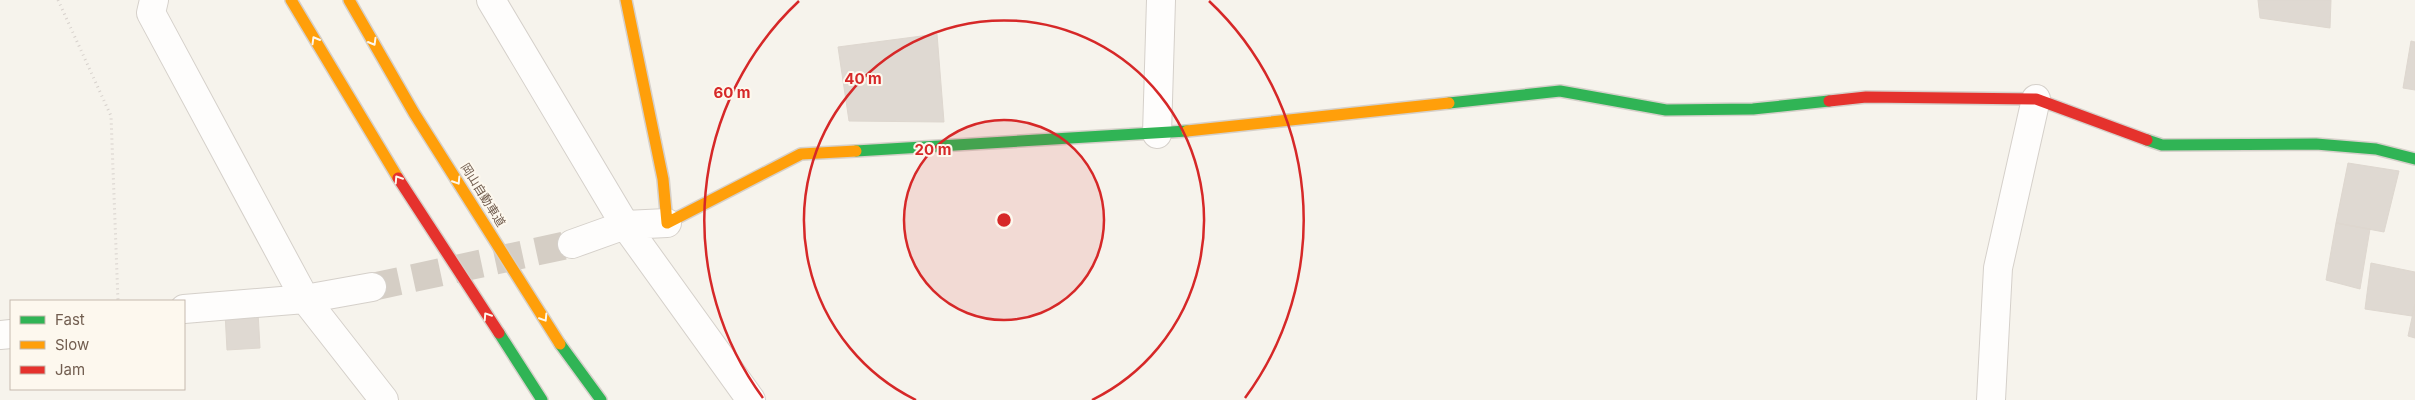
<svg xmlns="http://www.w3.org/2000/svg" width="2415" height="400" viewBox="0 0 2415 400" font-family="Inter,'Noto Sans JP',sans-serif">
	<rect width="100%" height="100%" fill="#f6f3ec"/>
	<path fill="#dfd9d2" stroke="#ded7cf" d="M 2258,0 L 2331,0 L 2330,28 L 2260,18 Z
		M 937,34 L 944,122 L 849,121 L 838,47 Z
		M 2411,41 L 2415,42 L 2415,90 L 2403,88 Z
		M 2348,163 L 2399,171 L 2384,232 L 2336,223 Z
		M 2336,223 L 2370,229 L 2360,289 L 2326,280 Z
		M 2371,263 L 2415,272 L 2415,304 L 2412,316 L 2365,309 Z
		M 2415,304 L 2415,338 L 2408,336 Z
		M 258,312 L 260,348 L 227,350 L 225,313 Z"/>
	<g fill="none" stroke-linecap="round" stroke-linejoin="round">
		<path stroke="#d5cec5" stroke-width="28" stroke-dasharray="28 14" stroke-linecap="butt" d="M 372,287 L 572,244"/>
		<defs>
			<path id="street" d="M 154,0 L 151,13 L 305,299 L 184,309
				M 491,0 L 625,225 L 751,400
				M 1157,134 L 1161,0
				M 572,244 L 625,225 L 667,223
				M 372,287 L 305,299 L 384,400
				M 0,335 L 11,334
				M 1991,400 L 1998,268 L 2036,99"/>
			<path id="fast" d="M 1449,103 L 1560,91 L 1666,110 L 1753,109 L 1829,101
				M 2147,140 L 2162,145 L 2316,144 L 2376,149 L 2415,159
				M 856,151 L 1187,131
				M 499,333 L 542,400
				M 560,344 L 601,400"/>
			<path id="slow" d="M 291,0 L 398,178
				M 349,0 L 414,113 L 560,344
				M 626,0 L 663,179 L 667,223 L 801,154 L 856,151
				M 1187,131 L 1449,103"/>
			<path id="jam" d="M 1829,101 L 1866,97 L 2036,99 L 2147,140
				M 398,178 L 499,333"/>
		</defs>
		<use href="#street" stroke="#d5d0ca" stroke-width="30"/>
		<use href="#fast" stroke="#d6d0ca" stroke-width="14"/>
		<use href="#slow" stroke="#d6d0ca" stroke-width="14"/>
		<use href="#jam" stroke="#d6d0ca" stroke-width="14"/>
		<path stroke="#d7d1cc" stroke-width="3" stroke-dasharray="1 4" stroke-linecap="butt" d="M 58,0 L 111,116 L 118,301"/>
		<use href="#street" stroke="#fefdfc" stroke-width="28"/>
		<use href="#fast" stroke="#30b455" stroke-width="11"/>
		<use href="#slow" stroke="#ff9f0a" stroke-width="11"/>
		<use href="#jam" stroke="#e5322d" stroke-width="11"/>
	</g>
	<defs><path id="oneway-chevron" d="M-2-3.5L2.5 0L-2 3.5" fill="none" stroke-width="1.6" stroke-linecap="round" stroke-linejoin="round" transform="scale(1.25)"/></defs>
	<g stroke="#fdf8ee">
		<use href="#oneway-chevron" transform="translate(315 40) rotate(-120)"/>
		<use href="#oneway-chevron" transform="translate(373 42) rotate(60)"/>
		<use href="#oneway-chevron" transform="translate(398 179) rotate(-123)"/>
		<use href="#oneway-chevron" transform="translate(457 181) rotate(58)"/>
		<use href="#oneway-chevron" transform="translate(487 316) rotate(-123)"/>
		<use href="#oneway-chevron" transform="translate(544 318) rotate(58)"/>
	</g>
	<circle cx="1004" cy="220" r="100" fill="#d62828" fill-opacity=".12"/>
	<g fill="none" stroke="#d62828" stroke-width="2.5">
		<circle cx="1004" cy="220" r="100"/>
		<path d="M916 400A200 200 0 1 1 1092 400"/>
		<path d="M763 398A300 300 0 0 1 799 1M1209 1A300 300 0 0 1 1245 398"/>
	</g>
	<g text-anchor="middle" stroke-width="4" stroke-linejoin="round" paint-order="stroke">
		<g font-size="12" fill="#715d4f" stroke="#fdf8ee">
			<text transform="translate(483 195) rotate(58)" y="4">岡山自動車道</text>
		</g>
	</g>
	<circle cx="1004" cy="220" r="8" fill="#d62828" stroke="#fdf8ee" stroke-width="2.5"/>
	<g font-size="15" text-anchor="middle" font-weight="bold" fill="#d62828" stroke="#fdf8ee" stroke-width="4" stroke-linejoin="round" paint-order="stroke">
		<text x="863" y="84">40 m</text>
		<text x="732" y="98">60 m</text>
		<text x="933" y="155">20 m</text>
	</g>
	<rect x="10" y="300" width="175" height="90" fill="#fdf8ee" stroke="#c5baae"/>
	<rect x="20" y="316" width="25" height="8" fill="#30b455" stroke="#c5baae"/>
	<text x="55" y="325" font-size="15" fill="#715d4f">Fast</text>
	<rect x="20" y="341" width="25" height="8" fill="#ff9f0a" stroke="#c5baae"/>
	<text x="55" y="350" font-size="15" fill="#715d4f">Slow</text>
	<rect x="20" y="366" width="25" height="8" fill="#e5322d" stroke="#c5baae"/>
	<text x="55" y="375" font-size="15" fill="#715d4f">Jam</text>
</svg>
